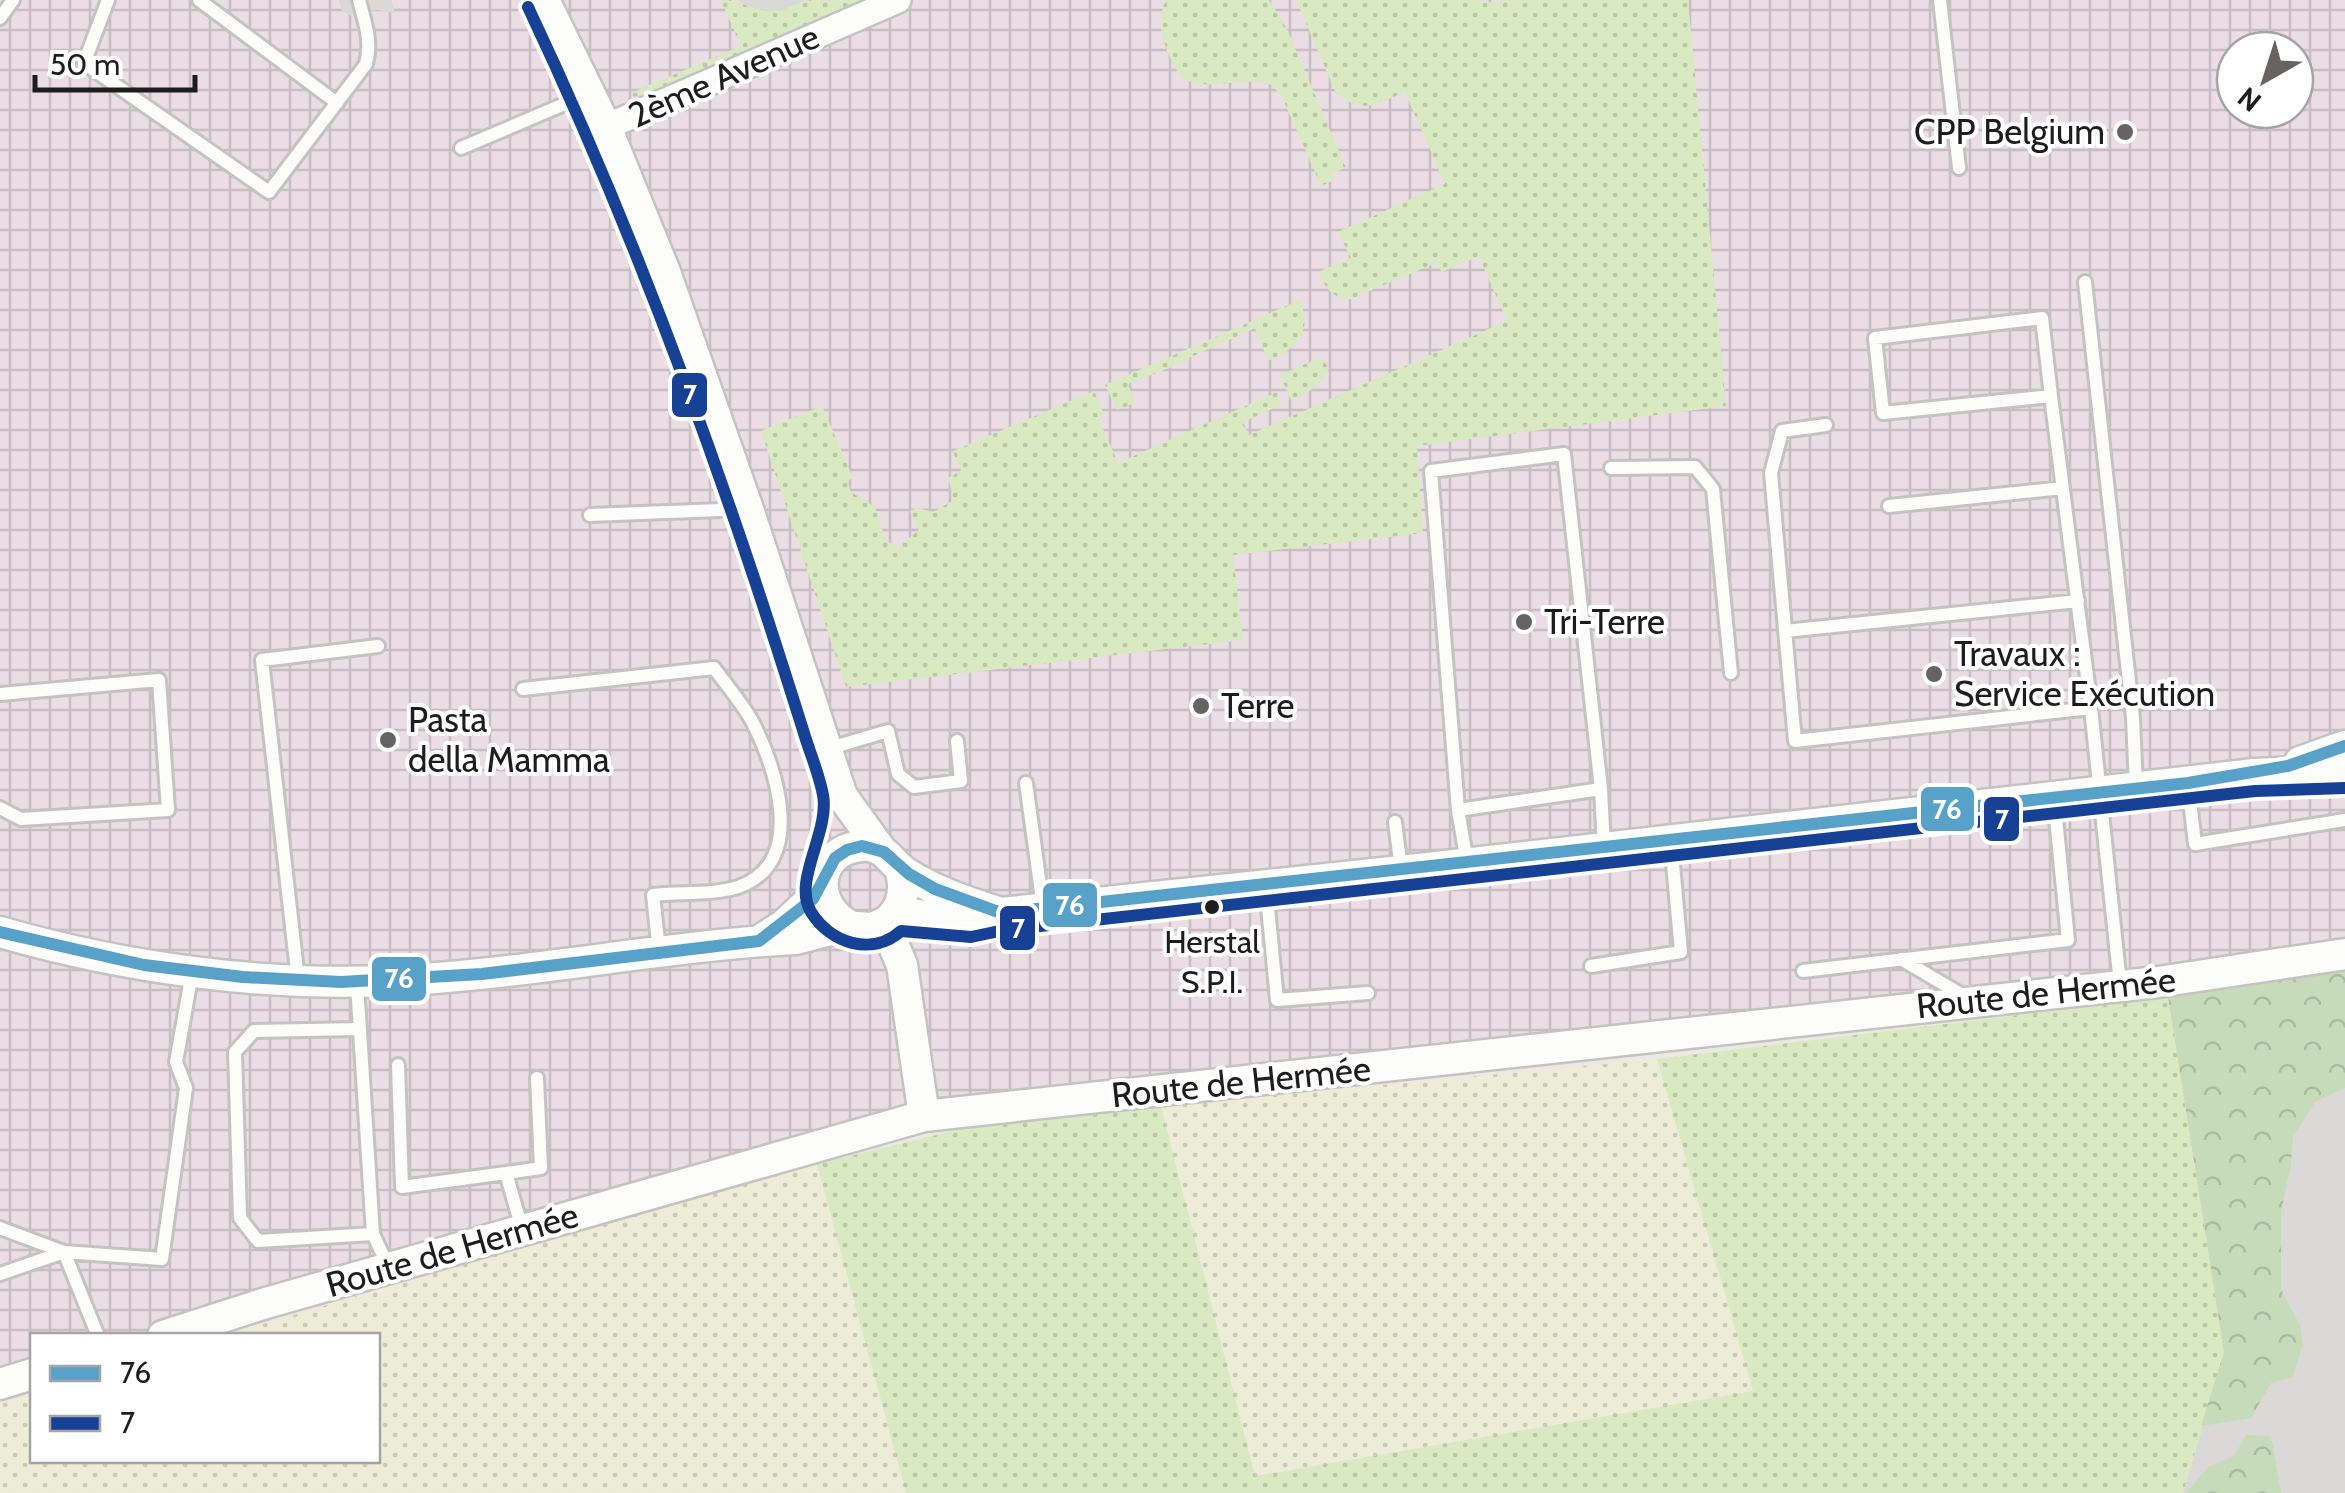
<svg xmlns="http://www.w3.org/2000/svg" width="2345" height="1493" viewBox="0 0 2345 1493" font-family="Cabin,sans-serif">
	<defs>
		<pattern id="industrial-grid" width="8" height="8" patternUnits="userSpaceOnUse" patternTransform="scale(2.5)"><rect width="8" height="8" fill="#eadde4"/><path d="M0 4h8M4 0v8" fill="none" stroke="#c8bdc3"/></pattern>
		<pattern id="farmland-dots" width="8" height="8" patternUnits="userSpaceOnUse" patternTransform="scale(2.5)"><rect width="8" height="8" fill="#ececd7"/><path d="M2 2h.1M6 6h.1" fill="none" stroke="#cacab8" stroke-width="1.8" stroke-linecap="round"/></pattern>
		<pattern id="grass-dots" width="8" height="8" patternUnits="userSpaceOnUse" patternTransform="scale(2.5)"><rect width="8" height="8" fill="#d9eac2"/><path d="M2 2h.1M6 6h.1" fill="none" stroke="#bac8a6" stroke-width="1.8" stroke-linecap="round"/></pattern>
		<pattern id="forest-crowns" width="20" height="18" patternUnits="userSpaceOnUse" patternTransform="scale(2.5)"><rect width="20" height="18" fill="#c6dbb9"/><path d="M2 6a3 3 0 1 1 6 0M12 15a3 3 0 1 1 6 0" fill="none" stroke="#aabc9f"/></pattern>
	</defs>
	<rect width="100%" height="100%" fill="#ece9e5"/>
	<path fill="#dbd9d7" d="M 2345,946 L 2345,1493 L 2183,1493 L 2224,1352 L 2165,977 Z"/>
	<path fill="url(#industrial-grid)" fill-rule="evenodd" d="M 0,0 L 2345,0 L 2345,937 L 2185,965 L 962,1106 L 133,1335 L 32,1336 L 32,1363 L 0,1372 ZM 2235,50 L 2295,50 L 2295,110 L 2235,110 Z"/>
	<path fill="url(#farmland-dots)" d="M 1657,1059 L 1754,1391 L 1254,1476 L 1161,1106 Z
		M 817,1164 L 906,1493 L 0,1493 L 0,1404 L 32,1394 L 32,1460 L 378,1460 L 378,1336 L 226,1335 L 525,1246 Z"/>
	<path fill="url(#grass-dots)" d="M 721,0 C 741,0 755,12 775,11 C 786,10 795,3 805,1 C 824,0 849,0 869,0 L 665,89 L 634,97 L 631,93 L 741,46 Z
		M 1166,0 L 1269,0 L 1287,29 L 1346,168 L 1332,173 L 1334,180 L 1321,186 L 1282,97 L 1272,85 C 1244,75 1208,93 1182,78 C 1167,56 1153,26 1166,0 Z
		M 1296,0 L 1482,0 L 1483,3 L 1513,0 L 1688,0 L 1726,406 L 1417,446 L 1423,533 L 1233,555 L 1243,640 L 846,687 L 761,431 L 822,406 L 853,478 L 847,481 L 851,492 L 875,507 L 886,541 L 898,547 L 919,530 L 910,511 L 917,508 L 933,512 L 954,500 L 948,478 L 961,471 L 953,451 L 1094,391 L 1104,414 L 1098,417 L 1118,463 L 1277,392 L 1281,405 L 1243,422 L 1249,435 L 1507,321 L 1479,256 L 1442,272 L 1436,263 L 1351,299 C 1331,298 1326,288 1318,272 L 1351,258 L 1338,232 L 1445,184 L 1405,92 C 1377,103 1364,116 1336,93 Z
		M 1300,300 C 1313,332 1297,349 1268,361 L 1255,328 L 1189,358 L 1190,360 L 1128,384 L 1135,403 L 1117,410 L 1105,385 Z
		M 1317,359 L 1323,360 L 1329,368 C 1320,387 1310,392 1291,400 L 1280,375 Z
		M 2168,997 L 2224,1352 L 2183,1493 L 906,1493 L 817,1164 L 957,1130 L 1161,1106 L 1255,1476 L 1753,1391 L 1657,1059 Z"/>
	<path fill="url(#forest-crowns)" d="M 2345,966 L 2345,1088 L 2315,1102 L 2293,1136 L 2291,1164 L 2281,1212 L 2281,1290 L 2300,1325 L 2303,1344 L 2293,1377 L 2271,1383 L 2251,1418 L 2201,1426 L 2224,1352 L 2168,997 Z
		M 2246,1435 L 2271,1436 L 2281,1493 L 2186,1493 L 2208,1467 L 2234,1456 Z"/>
	<path fill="#dad9d7" d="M 339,0 L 391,0 L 395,13 L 376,10 L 351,16 L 342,11 Z
		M 738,0 L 807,0 L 780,11 L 769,11 L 749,7 Z"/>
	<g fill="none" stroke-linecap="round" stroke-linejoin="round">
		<defs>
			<path id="service" d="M 108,0 L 84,63 L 269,192 L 366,64 C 372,41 365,23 359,0
				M 199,0 L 337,103
				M 1940,0 L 1959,168
				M 0,18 L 13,0
				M 461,148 L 588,94
				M 2085,282 L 2133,718 L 2136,787
				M 2051,396 L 2042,318 L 1875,338 L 1883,413 L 2051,396 L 2091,708
				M 1826,425 L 1782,431 L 1771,473 L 1795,741 L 2091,708 L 2120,984
				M 1611,468 L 1695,467 L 1713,489 L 1731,673
				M 1889,506 L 2063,488
				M 590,515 L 746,509
				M 1785,631 L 2078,601
				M 523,689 L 714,668 C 727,686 744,705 754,725 C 777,772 807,863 738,887 C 713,895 679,892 653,895 L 659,951
				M 0,694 L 159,680 L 168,810 L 21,819 L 0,808
				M 827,749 L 888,731 L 898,774 L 914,787 L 961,781 L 957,741
				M 1026,783 L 1043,907
				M 2188,784 L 2195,844 L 2345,820
				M 1458,810 L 1601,789
				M 1395,822 L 1401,869
				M 1467,862 L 1458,810 L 1431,471 L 1564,454 L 1601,789 L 1604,847
				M 1266,887 L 1277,1000 L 1368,993
				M 1901,959 L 1964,996
				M 1591,966 L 1681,952 L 1671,842
				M 1803,971 L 2068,940 L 2054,798
				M 298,980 L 262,660 L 378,646
				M 357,984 L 373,1234 L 389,1268
				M 359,1029 L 254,1031 L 235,1052 L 240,1218 L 258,1241 L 373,1234
				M 398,1065 L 402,1187 L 506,1173 L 522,1229
				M 506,1173 L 541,1168 L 537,1078
				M 0,1228 L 64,1252 L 162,1259 L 186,1088 L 176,1062 L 192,973
				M 0,1274 L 64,1252 L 98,1336"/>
			<path id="minor" d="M 606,127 L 898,0"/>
			<path id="tertiary" d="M 544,0 L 606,127 L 665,272 L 748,509 L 842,796 L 881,850
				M 2300,762 L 2345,746
				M 895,913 L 971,920 L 1001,913 L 1401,871 L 2254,774 L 2345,770
				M 884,923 L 902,965 L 924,1116
				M 852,927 C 810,907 813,850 862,846 C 884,844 891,863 906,873 C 934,891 966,902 998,912
				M 0,932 C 124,968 260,986 389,981 C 525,975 660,946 796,939 C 813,935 832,928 850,927 C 858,926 866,929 874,927 C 900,920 908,892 900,869
				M 759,941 L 784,925 L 822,889
				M 163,1336 L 266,1303 L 924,1116 L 2158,982 L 2345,954
				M 0,1384 L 32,1374"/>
		</defs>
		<use href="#service" stroke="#c4c3c1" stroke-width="18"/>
		<use href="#minor" stroke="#c4c3c1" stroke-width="30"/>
		<use href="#tertiary" stroke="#c4c3c1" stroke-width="35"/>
		<use href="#service" stroke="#fcfcfb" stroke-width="12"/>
		<use href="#minor" stroke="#fcfcfb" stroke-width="25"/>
		<use href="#tertiary" stroke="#fcfcfb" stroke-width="30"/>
		<defs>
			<path id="bus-1" d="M 0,932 L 144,965 L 243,977 L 341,982 L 482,974 L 759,941 L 813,899 L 835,858 L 847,850 L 862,846 L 884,852 L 909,874 L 935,889 L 1001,913 L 2188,783 L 2288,766 L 2345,746"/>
			<path id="bus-2" d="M 528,7 C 616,193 689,383 754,578 C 771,629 787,679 803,730 C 809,751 819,773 823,795 C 830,832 792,881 811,912 C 830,943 872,957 901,931 L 971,937 L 1004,930 L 2255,791 L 2345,788"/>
		</defs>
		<use href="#bus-1" stroke="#fff" stroke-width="20"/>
		<use href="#bus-2" stroke="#fff" stroke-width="20"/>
		<use href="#bus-1" stroke="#58a2ca" stroke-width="12"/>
		<use href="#bus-2" stroke="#164194" stroke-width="12"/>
	</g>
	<g fill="#656463" stroke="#fff" stroke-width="4">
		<circle cx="2125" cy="132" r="10"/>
		<circle cx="1524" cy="622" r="10"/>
		<circle cx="1934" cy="674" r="10"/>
		<circle cx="1201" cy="706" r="10"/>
		<circle cx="388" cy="740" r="10"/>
	</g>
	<circle fill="#1d1d1d" stroke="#fff" stroke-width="4" cx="1212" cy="907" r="9"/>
	<g text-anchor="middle" stroke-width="8" stroke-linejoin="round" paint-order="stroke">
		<g font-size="32" fill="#1d1d1d" stroke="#fff">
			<text x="1212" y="953">Herstal<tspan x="1212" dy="40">S.P.I.</tspan></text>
		</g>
		<g font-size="35" fill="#1d1d1d" stroke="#fff">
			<text transform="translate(724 76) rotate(-24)" y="12">2ème Avenue</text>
			<text transform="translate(2046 993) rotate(-6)" y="12">Route de Hermée</text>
			<text transform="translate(1241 1082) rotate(-6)" y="12">Route de Hermée</text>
			<text transform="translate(452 1250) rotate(-16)" y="12">Route de Hermée</text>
		</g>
		<g font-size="35" fill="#1d1d1d" stroke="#fff" text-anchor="start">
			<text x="2105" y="144" text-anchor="end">CPP Belgium</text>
			<text x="1544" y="634">Tri-Terre</text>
			<text x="1954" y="666">Travaux :<tspan x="1954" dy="40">Service Exécution</tspan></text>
			<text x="1221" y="718">Terre</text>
			<text x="408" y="732">Pasta<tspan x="408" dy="40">della Mamma</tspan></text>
		</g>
	</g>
	<g stroke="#fff" stroke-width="4">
		<rect x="670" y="371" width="39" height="48" rx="10" fill="#164194"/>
		<rect x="1919" y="785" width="57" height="48" rx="10" fill="#58a2ca"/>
		<rect x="1982" y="795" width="39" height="48" rx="10" fill="#164194"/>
		<rect x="1041" y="881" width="58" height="48" rx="10" fill="#58a2ca"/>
		<rect x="998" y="904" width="39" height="48" rx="10" fill="#164194"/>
		<rect x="370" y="955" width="58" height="48" rx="10" fill="#58a2ca"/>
	</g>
	<g font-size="28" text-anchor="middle" font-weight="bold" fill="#fff">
		<text x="690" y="404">7</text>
		<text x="1947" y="819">76</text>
		<text x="2002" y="829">7</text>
		<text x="1070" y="915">76</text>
		<text x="1018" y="938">7</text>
		<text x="399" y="988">76</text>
	</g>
	<rect x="30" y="1333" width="350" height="130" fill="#ffffff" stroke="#a5a5a5" stroke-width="2.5"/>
	<rect x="50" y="1366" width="50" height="15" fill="#58a2ca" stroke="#a5a5a5" stroke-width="2.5"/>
	<text x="120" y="1383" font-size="30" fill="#1d1d1d">76</text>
	<rect x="50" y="1416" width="50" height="15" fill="#164194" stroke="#a5a5a5" stroke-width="2.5"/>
	<text x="120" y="1433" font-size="30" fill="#1d1d1d">7</text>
	<g transform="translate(2265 80) rotate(219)"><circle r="48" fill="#ffffff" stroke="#a5a5a5" stroke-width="2.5"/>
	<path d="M0-8L18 38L0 25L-18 38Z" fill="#656463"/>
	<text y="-15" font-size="28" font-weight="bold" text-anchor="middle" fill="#1d1d1d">N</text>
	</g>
	<path d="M35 75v15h160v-15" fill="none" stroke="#1d1d1d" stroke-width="5"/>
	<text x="50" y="75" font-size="30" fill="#1d1d1d" stroke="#ffffff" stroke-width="8" paint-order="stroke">50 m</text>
</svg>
